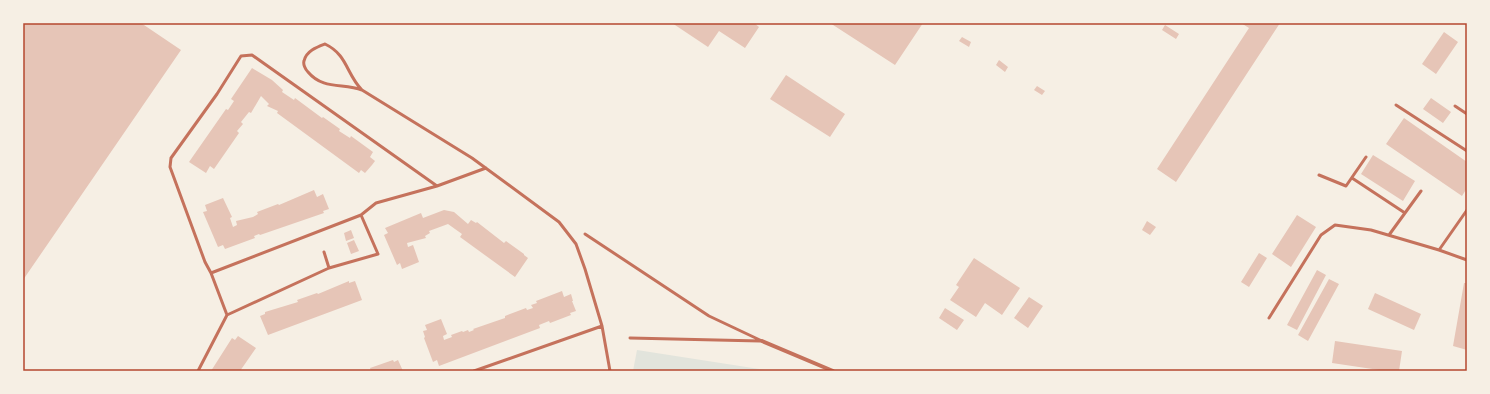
<svg xmlns="http://www.w3.org/2000/svg" width="1490" height="394" viewBox="0 0 1490 394" font-family="Lato,sans-serif">
	<rect width="100%" height="100%" fill="#f6efe4"/>
	<path fill="#e2e4dc" d="M 637,350 L 772,371 L 633,371 Z"/>
	<path fill="#e6c5b7" d="M 23,23 L 141,23 L 181,50 L 23,280 Z
		M 672,23 L 754,23 L 759,27 L 745,48 L 719,31 L 708,47 Z
		M 830,23 L 923,23 L 895,65 Z
		M 1241,23 L 1280,23 L 1176,182 L 1157,169 L 1249,28 Z
		M 1165,25 L 1179,34 L 1176,39 L 1162,30 Z
		M 1444,32 L 1458,42 L 1436,74 L 1422,64 Z
		M 962,37 L 971,42 L 969,47 L 959,41 Z
		M 999,60 L 1008,67 L 1005,72 L 996,65 Z
		M 252,68 L 272,80 L 283,90 L 282,92 L 294,100 L 295,98 L 322,118 L 323,117 L 340,129 L 339,131 L 350,138 L 351,136 L 373,152 L 370,157 L 375,161 L 372,165 L 365,173 L 361,170 L 359,173 L 277,113 L 278,111 L 267,106 L 269,104 L 261,96 L 251,113 L 249,112 L 241,122 L 243,124 L 237,131 L 239,133 L 214,169 L 210,166 L 206,173 L 189,162 L 226,109 L 228,110 L 234,101 L 231,99 Z
		M 786,75 L 845,114 L 830,137 L 770,99 Z
		M 1037,86 L 1045,91 L 1042,95 L 1034,90 Z
		M 1431,98 L 1451,112 L 1443,123 L 1423,109 Z
		M 1404,118 L 1467,162 L 1467,188 L 1462,196 L 1386,144 Z
		M 1373,155 L 1415,181 L 1403,201 L 1361,174 Z
		M 314,190 L 317,197 L 323,194 L 329,209 L 323,211 L 324,213 L 260,235 L 259,234 L 254,236 L 255,238 L 225,249 L 223,245 L 218,247 L 203,212 L 207,211 L 205,205 L 223,198 L 232,217 L 230,218 L 233,227 L 237,225 L 236,221 L 253,217 L 258,214 L 257,212 L 278,204 L 279,205 Z
		M 444,210 L 454,212 L 468,224 L 471,220 L 476,223 L 477,222 L 504,243 L 506,241 L 524,254 L 524,255 L 528,258 L 515,277 L 460,237 L 462,234 L 448,224 L 429,231 L 430,233 L 425,236 L 426,238 L 407,243 L 408,247 L 413,245 L 419,262 L 402,269 L 400,263 L 397,265 L 384,235 L 388,233 L 385,228 L 421,213 L 423,218 Z
		M 1297,215 L 1316,227 L 1291,267 L 1272,254 Z
		M 1147,221 L 1156,227 L 1150,235 L 1142,230 Z
		M 351,230 L 354,238 L 346,241 L 344,233 Z
		M 354,240 L 359,251 L 351,254 L 347,243 Z
		M 1259,253 L 1267,258 L 1249,287 L 1241,282 Z
		M 974,258 L 1020,288 L 1002,315 L 985,303 L 976,317 L 950,300 L 959,287 L 956,285 Z
		M 1317,270 L 1326,275 L 1297,330 L 1287,325 Z
		M 1329,279 L 1339,284 L 1308,341 L 1298,335 Z
		M 349,281 L 349,283 L 355,281 L 362,300 L 268,335 L 260,316 L 265,314 L 265,312 L 298,302 L 297,300 L 317,293 L 318,294 Z
		M 1464,283 L 1467,283 L 1467,350 L 1453,346 Z
		M 562,291 L 564,297 L 571,294 L 573,301 L 572,301 L 576,311 L 570,313 L 571,315 L 550,323 L 549,321 L 539,325 L 540,328 L 439,366 L 437,360 L 433,362 L 424,338 L 425,337 L 423,331 L 427,330 L 425,325 L 441,319 L 447,334 L 443,336 L 444,340 L 452,337 L 451,335 L 462,331 L 463,332 L 468,330 L 469,332 L 474,330 L 473,329 L 505,318 L 505,316 L 526,308 L 527,310 L 533,308 L 531,305 L 537,303 L 536,301 Z
		M 1375,293 L 1421,314 L 1414,330 L 1368,309 Z
		M 1029,297 L 1043,306 L 1028,328 L 1014,318 Z
		M 945,308 L 964,320 L 957,330 L 939,318 Z
		M 238,336 L 256,348 L 240,371 L 211,371 L 232,338 L 235,340 Z
		M 1335,341 L 1402,351 L 1399,371 L 1386,371 L 1332,363 Z
		M 393,360 L 394,362 L 398,360 L 403,371 L 371,371 L 370,368 Z"/>
	<g fill="none" stroke-linecap="round" stroke-linejoin="round">
		<path stroke="#c5725c" stroke-width="3" d="M 362,90 C 346,74 348,55 325,44 C 317,47 306,51 304,61 C 303,64 305,69 308,72 C 323,90 343,83 362,90 L 472,158 L 559,222 L 576,244 L 585,269 L 602,326 L 610,371
			M 1396,105 L 1467,151
			M 1455,106 L 1467,114
			M 1319,175 L 1346,186 L 1366,157
			M 1352,178 L 1405,213
			M 1467,210 L 1439,250 L 1467,260
			M 585,234 L 709,316 L 762,341
			M 1389,235 L 1421,191
			M 324,252 L 329,268
			M 211,273 L 205,262 L 170,167 L 171,158 L 217,94 L 241,56 L 252,55 L 437,186
			M 227,315 L 329,268 L 378,254 L 361,215 L 376,203 L 437,186 L 486,168
			M 227,315 L 211,273 L 361,215
			M 1269,318 L 1321,235 L 1335,225 L 1371,230 L 1439,250
			M 630,338 L 760,341
			M 198,371 L 227,315
			M 474,371 L 602,326"/>
		<path stroke="#c5725c" stroke-width="4" d="M 762,341 L 833,371"/>
	</g>
	<rect width="1490" height="394" fill="none" stroke="#f6efe4" stroke-width="48"/>
	<rect x="24" y="24" width="1442" height="346" fill="none" stroke="#b5482f" stroke-width="1.5"/>
</svg>
